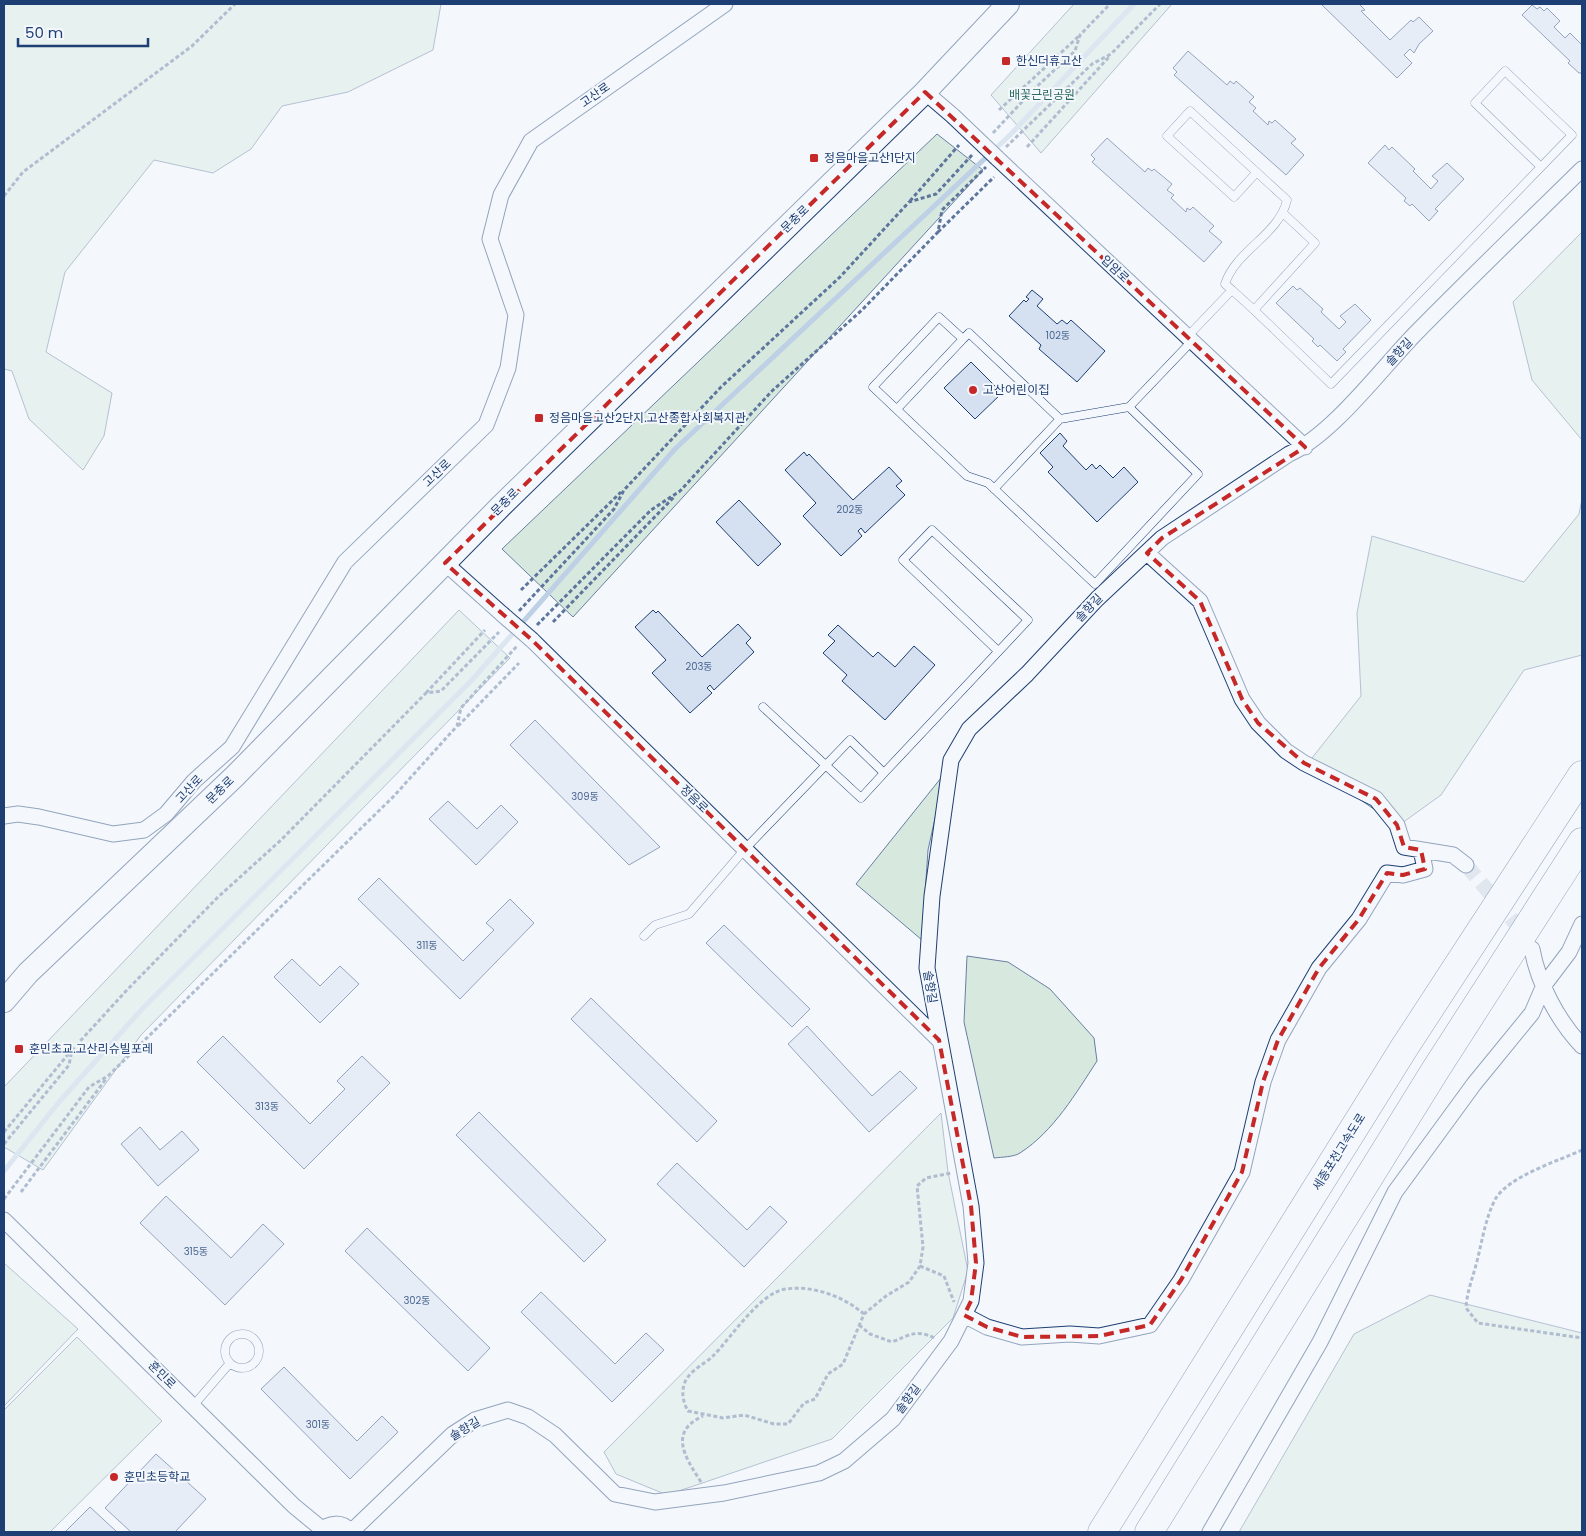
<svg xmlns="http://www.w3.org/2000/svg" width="1586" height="1536" viewBox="0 0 1586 1536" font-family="Poppins,'Noto Sans KR',sans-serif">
	<rect width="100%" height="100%" fill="#f4f7fb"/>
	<path fill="#d7e8df" stroke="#687fa3" d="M 4,4 L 441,4 L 433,50 L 348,92 L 282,106 L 251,149 L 213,173 L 154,160 L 65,272 L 46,352 L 112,393 L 104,436 L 83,470 L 29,419 L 12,371 L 4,369 Z
		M 1074,4 L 1172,4 L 1041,153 L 991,95 Z
		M 937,134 L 983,170 L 573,617 L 502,549 Z
		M 1582,232 L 1582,440 L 1532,380 L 1513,302 Z
		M 1582,499 L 1582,655 L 1524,670 L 1441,795 L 1398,826 L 1308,763 L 1361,696 L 1357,613 L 1372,536 L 1524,582 L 1579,514 Z
		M 459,610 L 510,658 L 141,1035 L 43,1170 L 4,1147 L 4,1087 Z
		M 945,773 L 928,850 L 922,940 L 856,884 Z
		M 967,956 L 1008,962 L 1050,989 L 1094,1038 L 1097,1061 C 1076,1093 1054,1131 1020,1153 C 1014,1157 1002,1157 994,1158 L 964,1022 Z
		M 941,1113 L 948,1172 L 968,1271 L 953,1318 L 832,1439 L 667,1495 L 616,1474 L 604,1452 Z
		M 4,1263 L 78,1329 L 4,1406 Z
		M 1430,1295 L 1582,1333 L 1582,1532 L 1239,1532 L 1354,1334 Z
		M 77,1337 L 162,1421 L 50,1532 L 4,1532 L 4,1410 Z"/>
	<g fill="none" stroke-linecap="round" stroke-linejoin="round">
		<path stroke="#bed0e5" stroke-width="5" d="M 4,1171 L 59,1102 L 143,1008 L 472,680 L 675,449 L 1010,135 L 1134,4"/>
	</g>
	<path fill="#d5e0f0" stroke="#1d3f73" d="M 1321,4 L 1359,4 L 1365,10 L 1361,11 L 1390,40 L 1411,20 L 1413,22 L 1419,17 L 1433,31 L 1419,44 L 1414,53 L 1410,49 L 1404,55 L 1412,63 L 1397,78 Z
		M 1532,5 L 1537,9 L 1540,7 L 1544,11 L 1547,8 L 1560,21 L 1554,27 L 1565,38 L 1570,33 L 1582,45 L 1582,73 L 1579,73 L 1568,63 L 1570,61 L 1522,15 Z
		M 1188,51 L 1227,85 L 1230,81 L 1234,84 L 1236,81 L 1254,97 L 1249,102 L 1256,108 L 1253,111 L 1268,125 L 1269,121 L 1272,123 L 1275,120 L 1296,139 L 1291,143 L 1304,155 L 1286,175 L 1174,75 L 1177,72 L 1173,68 Z
		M 1107,138 L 1145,172 L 1148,168 L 1152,171 L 1154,169 L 1172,184 L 1167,190 L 1174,195 L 1171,198 L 1186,212 L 1187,208 L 1190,210 L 1193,207 L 1214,226 L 1209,231 L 1222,242 L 1204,262 L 1092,162 L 1095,159 L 1091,155 Z
		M 1385,145 L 1389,150 L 1392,147 L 1415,169 L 1413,171 L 1431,189 L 1438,181 L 1432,176 L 1447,163 L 1464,179 L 1435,209 L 1438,211 L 1429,221 L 1412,204 L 1410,206 L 1404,201 L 1406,198 L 1368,163 Z
		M 1293,286 L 1297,290 L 1300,288 L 1323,309 L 1321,312 L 1339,329 L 1346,322 L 1340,316 L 1355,304 L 1371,320 L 1343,349 L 1346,352 L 1337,361 L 1320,345 L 1318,347 L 1312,341 L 1314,339 L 1276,303 Z
		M 1032,290 L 1043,299 L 1037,306 L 1057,324 L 1062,320 L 1067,324 L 1071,320 L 1105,351 L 1077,382 L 1039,349 L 1041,345 L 1009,316 L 1024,300 L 1026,302 L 1029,299 L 1026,297 Z
		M 971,362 L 1002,393 L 975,419 L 944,388 Z
		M 1060,433 L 1067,441 L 1063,446 L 1086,470 L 1092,464 L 1096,469 L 1100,465 L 1113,478 L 1124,467 L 1138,482 L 1097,522 L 1048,472 L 1053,467 L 1040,453 Z
		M 804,452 L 807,456 L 809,454 L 853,500 L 889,467 L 902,481 L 896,486 L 905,495 L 865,533 L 861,528 L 858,531 L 862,536 L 841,556 L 803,516 L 816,503 L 785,470 Z
		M 739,500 L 781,544 L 758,566 L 716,522 Z
		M 653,610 L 656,613 L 658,611 L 702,657 L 738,624 L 751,638 L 746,643 L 754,652 L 714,690 L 710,685 L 707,688 L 712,693 L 690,713 L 652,673 L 666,660 L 635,627 Z
		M 838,625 L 873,657 L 878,652 L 895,667 L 914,646 L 935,665 L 885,720 L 842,681 L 847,675 L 823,653 L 835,641 L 828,635 Z
		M 535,720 L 660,847 L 629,865 L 510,745 Z
		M 448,801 L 477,829 L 501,805 L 518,822 L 476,865 L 429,819 Z
		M 379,878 L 463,961 L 494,930 L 486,923 L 510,899 L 534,923 L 460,999 L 358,899 Z
		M 724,925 L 810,1009 L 792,1027 L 706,943 Z
		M 292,959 L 320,986 L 340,966 L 359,984 L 320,1023 L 274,977 Z
		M 591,998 L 717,1121 L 697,1142 L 571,1019 Z
		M 807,1026 L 872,1096 L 900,1071 L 917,1088 L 869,1132 L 788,1044 Z
		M 223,1036 L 310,1124 L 345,1089 L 337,1081 L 362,1056 L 390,1083 L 304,1169 L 197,1062 Z
		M 479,1112 L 606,1240 L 584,1262 L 456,1135 Z
		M 140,1127 L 160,1150 L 182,1131 L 199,1150 L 158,1186 L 121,1144 Z
		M 677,1163 L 747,1230 L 770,1206 L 787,1222 L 744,1267 L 657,1184 Z
		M 166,1196 L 231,1258 L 263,1224 L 284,1244 L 225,1305 L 140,1223 Z
		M 367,1228 L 490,1348 L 468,1371 L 345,1251 Z
		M 541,1292 L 615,1364 L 646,1333 L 664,1350 L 612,1402 L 521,1312 Z
		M 284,1367 L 357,1441 L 382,1416 L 398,1432 L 350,1479 L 261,1389 Z
		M 156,1454 L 206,1499 L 175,1532 L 131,1532 L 105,1508 Z
		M 90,1507 L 117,1532 L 65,1532 Z"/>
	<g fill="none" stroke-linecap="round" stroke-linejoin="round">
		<path stroke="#c9d2e0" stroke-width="15" stroke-dasharray="15 8" stroke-linecap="butt" d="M 1466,865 L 1515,923 L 1524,938"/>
		<defs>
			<path id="lane" d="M 1232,290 L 1254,310 L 1315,243 L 1284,214
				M 1254,310 L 1331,384 L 1541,167 L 1572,135 L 1505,71 L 1475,103 L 1541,167
				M 1187,337 L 1232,290 L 1225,284 C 1236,250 1279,235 1287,200 L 1190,111 L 1167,136 L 1234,197 L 1256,173
				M 963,339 L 969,333 L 1060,419
				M 897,409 L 963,339 L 939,317 L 873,387 L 967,476 L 988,483 L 1095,584 L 1198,474 L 1129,407 L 1192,341
				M 994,489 L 1060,419 L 1129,407
				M 763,707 L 861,798 L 884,773
				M 644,936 L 655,925 L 689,914 L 745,849 L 850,740 L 884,773 L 1028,620 L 932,530 L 903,560 L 998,651
				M225 1351a17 17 0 1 1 34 0a17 17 0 1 1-34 0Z
				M 193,1406 L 230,1363"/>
			<path id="street" d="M 925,92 L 953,116
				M 997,158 L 1305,447
				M 1147,553 L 1200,601 L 1242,699 L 1258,723 L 1286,751 L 1304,763 L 1376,799 L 1397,825 L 1404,847 L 1453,855 L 1466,865
				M 445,563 L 502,614
				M 532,640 L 939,1040
				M 4,816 L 18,814 L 39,817 L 113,834 L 144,830 L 166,814 L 194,781 L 232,747 L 345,562 L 486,425 L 508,368 L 516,315 L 490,239 L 501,195 L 531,141 L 725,4
				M 1532,949 C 1538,983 1558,1021 1582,1046
				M 4,1220 L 294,1506 L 322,1529
				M 964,1315 L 987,1327 L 1022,1337 L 1070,1334 L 1099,1336 L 1150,1325 L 1181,1280 L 1242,1172 L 1263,1082 L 1278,1040 L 1319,968 L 1359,919 L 1387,873 L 1403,875 L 1425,869 L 1421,850
				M 319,1532 C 329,1522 342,1521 351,1532
				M 351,1532 L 453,1434 L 475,1420 L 508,1410 L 528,1417 L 555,1435 L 615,1494 L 655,1502 L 724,1493 L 819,1473 L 844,1461 L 893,1419 L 951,1341 L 971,1301 L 976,1263 L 971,1206 L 927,968 L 932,896 L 951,760 L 969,729 L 1027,674 L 1097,599 L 1162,538 L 1289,454 C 1332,435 1381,369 1415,334 C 1470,278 1526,224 1582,169
				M 1210,1532 L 1320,1342 L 1395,1192 L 1474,1084 L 1532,1013 L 1544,985 L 1569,952 L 1582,924"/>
			<path id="secondary" d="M 4,1001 L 28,973 L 235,776 L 500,507 L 925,92 L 1008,4"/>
			<path id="highway" d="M 1102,1532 L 1404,1048 L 1582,775
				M 1149,1532 L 1436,1069 L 1582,842"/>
		</defs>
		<use href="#lane" stroke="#1d3f73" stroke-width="9"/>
		<use href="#street" stroke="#1d3f73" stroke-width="17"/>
		<use href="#secondary" stroke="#1d3f73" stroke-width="24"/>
		<use href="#highway" stroke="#1d3f73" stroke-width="29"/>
		<path stroke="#5e769c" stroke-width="3" stroke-dasharray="4 2.5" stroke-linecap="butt" d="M 999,110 L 1079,36
			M 993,133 L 1033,90 L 1075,51 L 1080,35 L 1110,4
			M 1006,147 L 1092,64 L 1111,54 L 1160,4
			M 1027,147 L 1109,57
			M 4,196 L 23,172 L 192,46 L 235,4
			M 910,201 L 959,145
			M 938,232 L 994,177
			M 521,590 L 621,492
			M 519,611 L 614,509 L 624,490 L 721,387 L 840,277 L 909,202 L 936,194 L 973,154
			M 553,622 L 674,497
			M 537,625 L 651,510 L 680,491 L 772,391 L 862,310 L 938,232 L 942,210 L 986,167
			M 426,693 L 485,630
			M 458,726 L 519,663
			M 4,1132 L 70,1052
			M 4,1144 L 69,1065 L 72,1050 L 126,991 L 217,898 L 281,840 L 426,693 L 441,691 L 499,632
			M 1582,1150 C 1558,1161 1510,1176 1496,1198 C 1486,1216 1483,1237 1478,1257 C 1474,1275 1467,1290 1466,1308 L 1478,1323 L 1582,1338
			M 21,1192 L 106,1079
			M 4,1199 L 89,1087 L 108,1076 L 394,796 L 457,726 L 461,708 L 517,646
			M 920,1266 L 944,1276 L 954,1302
			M 864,1314 C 844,1297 814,1285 786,1289 C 760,1292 731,1338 713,1356 C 705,1364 690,1370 685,1382 C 681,1392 683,1402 688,1411 L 723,1418 L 744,1415 L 774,1424 L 788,1424 L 804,1403 L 815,1399 L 828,1374 L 843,1364 L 864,1314 L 886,1296 L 909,1282 L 920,1266 L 923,1247 L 917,1186 L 926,1178 L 951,1173
			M 859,1325 L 870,1334 L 892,1342 C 909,1335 917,1329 934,1338
			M 701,1482 C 685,1457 668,1432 703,1416"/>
		<use href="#lane" stroke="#f4f7fb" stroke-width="8"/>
		<use href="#street" stroke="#f4f7fb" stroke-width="15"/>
		<use href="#secondary" stroke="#f4f7fb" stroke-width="22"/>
		<use href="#highway" stroke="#f4f7fb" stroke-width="28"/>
		<defs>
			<path id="street-bridge" d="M 953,116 L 997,158
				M 502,614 L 532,640"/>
		</defs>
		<use href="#street-bridge" stroke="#1d3f73" stroke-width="17" stroke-linecap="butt"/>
		<use href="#street-bridge" stroke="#f4f7fb" stroke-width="15"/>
	</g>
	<path d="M0 0H1586V1536H0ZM 925,92 L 1305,447 L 1162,538 L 1147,553 L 1200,601 L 1242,699 L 1258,723 L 1304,763 L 1376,799 L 1397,825 L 1404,847 L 1421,850 L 1425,869 L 1403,875 L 1387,873 L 1359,919 L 1319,968 L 1278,1040 L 1263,1082 L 1242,1172 L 1181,1280 L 1150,1325 L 1099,1336 L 1022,1337 L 987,1327 L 964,1315 L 971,1301 L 976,1263 L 971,1206 L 939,1040 L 532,640 L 445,563 Z" fill="#f4f7fb" fill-opacity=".55" fill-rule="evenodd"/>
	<path fill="none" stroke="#c62828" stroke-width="4" stroke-dasharray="10 6" stroke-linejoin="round" d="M 925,92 L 1305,447 L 1162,538 L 1147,553 L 1200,601 L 1242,699 L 1258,723 L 1304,763 L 1376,799 L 1397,825 L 1404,847 L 1421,850 L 1425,869 L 1403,875 L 1387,873 L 1359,919 L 1319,968 L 1278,1040 L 1263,1082 L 1242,1172 L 1181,1280 L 1150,1325 L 1099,1336 L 1022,1337 L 987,1327 L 964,1315 L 971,1301 L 976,1263 L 971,1206 L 939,1040 L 532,640 L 445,563 Z"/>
	<g fill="#c62828" stroke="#f4f7fb" stroke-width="2">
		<rect x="1001" y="56" width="10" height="10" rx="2.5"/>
		<rect x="809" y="153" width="10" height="10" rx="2.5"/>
		<circle cx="973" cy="390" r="5"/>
		<rect x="534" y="413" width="10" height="10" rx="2.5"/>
		<rect x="14" y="1044" width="10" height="10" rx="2.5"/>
		<circle cx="114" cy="1477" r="5"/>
	</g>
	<g text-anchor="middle" stroke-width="4" stroke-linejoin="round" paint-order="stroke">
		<g font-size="10" fill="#4b6792">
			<text x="1058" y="339">102동</text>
			<text x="850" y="513">202동</text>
			<text x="699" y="670">203동</text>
			<text x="585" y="800">309동</text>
			<text x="427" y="949">311동</text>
			<text x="267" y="1110">313동</text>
			<text x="196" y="1255">315동</text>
			<text x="417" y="1304">302동</text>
			<text x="318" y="1428">301동</text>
		</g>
		<g font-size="12" fill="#1d3f73" stroke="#f4f7fb" text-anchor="start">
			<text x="1016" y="65">한신더휴고산</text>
			<text x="824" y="162">정음마을고산1단지</text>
			<text x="983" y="394">고산어린이집</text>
			<text x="549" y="422">정음마을고산2단지.고산종합사회복지관</text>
			<text x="29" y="1053">훈민초교.고산리슈빌포레</text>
			<text x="124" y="1481">훈민초등학교</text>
		</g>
		<g font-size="12" fill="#1d3f73" stroke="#f4f7fb">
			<text transform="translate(595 95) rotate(-35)" y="4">고산로</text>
			<text transform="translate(795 219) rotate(-44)" y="4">문충로</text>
			<text transform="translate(1115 269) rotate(43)" y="4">입암로</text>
			<text transform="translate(1399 352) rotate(-47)" y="4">솔향길</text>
			<text transform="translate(437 473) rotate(-44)" y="4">고산로</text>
			<text transform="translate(505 502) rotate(-45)" y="4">문충로</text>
			<text transform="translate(1089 608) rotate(-46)" y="4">솔향길</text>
			<text transform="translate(189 789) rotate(-47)" y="4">고산로</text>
			<text transform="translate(220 790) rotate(-44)" y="4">문충로</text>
			<text transform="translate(694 799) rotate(44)" y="4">정음로</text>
			<text transform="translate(930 987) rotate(81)" y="4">솔향길</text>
			<text transform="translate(1339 1152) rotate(-58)" y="4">세종포천고속도로</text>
			<text transform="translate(162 1375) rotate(45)" y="4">훈민로</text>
			<text transform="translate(908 1399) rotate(-53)" y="4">솔향길</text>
			<text transform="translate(465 1429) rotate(-31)" y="4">솔향길</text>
		</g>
		<g font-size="12" fill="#2c6c60" stroke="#f4f7fb">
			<text x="1042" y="99">배꽃근린공원</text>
		</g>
	</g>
	<rect width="1586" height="1536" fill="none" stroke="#1d3f73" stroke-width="10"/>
	<path d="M18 38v8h130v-8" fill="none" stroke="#1d3f73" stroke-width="2.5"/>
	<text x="25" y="38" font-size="15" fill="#1d3f73" stroke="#f4f7fb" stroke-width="4" paint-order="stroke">50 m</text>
</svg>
